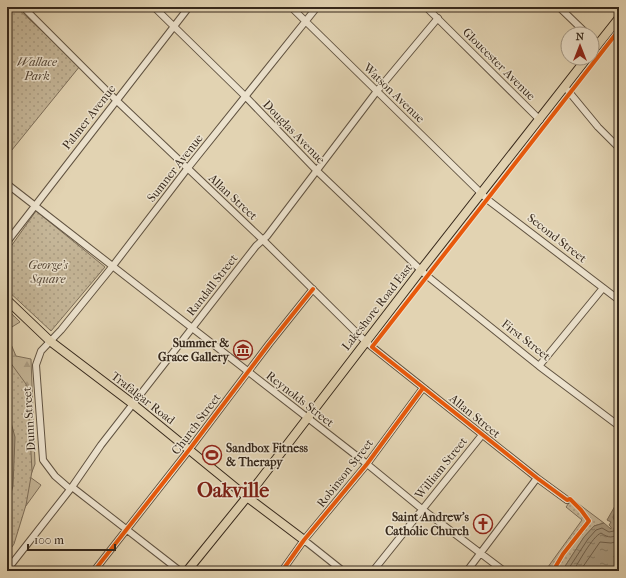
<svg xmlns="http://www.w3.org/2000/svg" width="626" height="578" viewBox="0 0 626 578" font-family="'IM FELL French Canon',serif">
	<defs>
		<pattern id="forest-firs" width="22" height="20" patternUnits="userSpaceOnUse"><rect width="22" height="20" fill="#c5b698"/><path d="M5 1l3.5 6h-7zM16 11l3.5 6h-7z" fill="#aa9c82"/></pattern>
		<pattern id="park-dots" width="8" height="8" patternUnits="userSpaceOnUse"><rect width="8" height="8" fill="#c5b698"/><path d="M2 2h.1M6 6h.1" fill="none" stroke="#aa9c82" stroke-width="1.8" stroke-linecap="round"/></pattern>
		<pattern id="water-ripples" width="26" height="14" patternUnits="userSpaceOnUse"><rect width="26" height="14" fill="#a8997f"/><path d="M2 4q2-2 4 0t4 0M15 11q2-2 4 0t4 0" fill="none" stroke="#8a7d67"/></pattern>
	</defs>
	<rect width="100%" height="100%" fill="#e2d3b2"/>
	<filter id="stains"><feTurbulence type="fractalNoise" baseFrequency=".005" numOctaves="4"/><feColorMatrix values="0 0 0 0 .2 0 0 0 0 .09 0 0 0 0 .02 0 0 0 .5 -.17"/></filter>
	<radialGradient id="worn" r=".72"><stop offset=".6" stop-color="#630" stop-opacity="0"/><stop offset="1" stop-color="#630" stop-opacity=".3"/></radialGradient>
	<path fill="url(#forest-firs)" stroke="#7e6f5a" d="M 7,309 L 20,322 L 7,330 Z
		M 7,335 L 16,356 L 31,359 L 35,464 L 30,477 L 41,485 L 7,532 Z"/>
	<path fill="url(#park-dots)" stroke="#7e6f5a" d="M 7,7 L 16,7 L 80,66 L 7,156 Z
		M 36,211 L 105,267 L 51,331 L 7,290 L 7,252 Z
		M 7,358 L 26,384 L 29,416 L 32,471 L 26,505 L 14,544 L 7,554 Z
		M 572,499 L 604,523 L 594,526 L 584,537 L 562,571 L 545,571 L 582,520 L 566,507 Z"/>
	<path fill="url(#water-ripples)" stroke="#7a6c57" d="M 7,408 L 15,437 L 13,486 L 7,507 Z
		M 619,499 L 619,571 L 562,571 L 584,537 L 594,526 L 604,523 L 611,529 L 611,527 L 609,525 L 611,522 L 607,520 Z"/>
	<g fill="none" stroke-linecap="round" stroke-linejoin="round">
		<path stroke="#6f604d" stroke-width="1" d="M 7,423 L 11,437 L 9,485 L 7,492
			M 567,571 L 588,539 L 596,530 L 602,528 L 609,532 L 614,531 L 615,522 L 613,517 L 619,507
			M 573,571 C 579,562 592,537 601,533 C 608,538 614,539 619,532
			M 580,571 L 600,542 L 611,543 L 619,541"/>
		<defs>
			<path id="minor" d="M 23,7 L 116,100 L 263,240 L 366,342 L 537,478 L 567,500
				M 154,7 L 246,97 L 316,170 L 426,275 L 539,366 L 619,426
				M 291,7 L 488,200 L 619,300
				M 426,7 L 540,120
				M 559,7 L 587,34
				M 592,39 L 598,44
				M 565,87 L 598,127 L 619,148
				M 7,184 L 367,464 L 422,509 L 504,571
				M 7,242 L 189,7
				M 539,366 L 603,288
				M 72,487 L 180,571
				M 70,489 L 55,476 L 43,460 L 36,365 L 41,351 L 61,330 L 112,267 L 187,169 L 317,7
				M 304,540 L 343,571
				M 10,566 L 16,571
				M 7,570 L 72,487 L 101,445 L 256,246 L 267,236 L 377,91 L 438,18
				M 94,571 L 189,450 L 269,344 L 313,289
				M 282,571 L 304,540 L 367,464 L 423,388
				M 373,571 L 482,435
				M 467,571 L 537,478"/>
			<path id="major" d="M 592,52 L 619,18
				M 7,300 L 50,341 L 133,404 L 247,497 L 304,540
				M 187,571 L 247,497 L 421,270 L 587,58"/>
		</defs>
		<use href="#minor" stroke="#615341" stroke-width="8"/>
		<use href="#major" stroke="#36281b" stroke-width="10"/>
		<use href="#minor" stroke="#ece2cd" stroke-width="6"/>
		<use href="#major" stroke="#e2d3b2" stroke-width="8"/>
		<defs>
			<path id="cycleway" d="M 94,571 L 189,450 L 269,344 L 313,289
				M 282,571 L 304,540 L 367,464 L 423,388
				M 553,571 L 563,554 L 589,521 L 581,510 L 570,499 L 567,500 L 537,478 L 372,347 L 619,30"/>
		</defs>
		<use href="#cycleway" stroke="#ece2cd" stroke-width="6"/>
		<use href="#cycleway" stroke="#e8590c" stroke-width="4"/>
	</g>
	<defs>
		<symbol id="museum-ring" viewBox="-11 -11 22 22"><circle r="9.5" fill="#ece2cd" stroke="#8f2418" stroke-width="1.5"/><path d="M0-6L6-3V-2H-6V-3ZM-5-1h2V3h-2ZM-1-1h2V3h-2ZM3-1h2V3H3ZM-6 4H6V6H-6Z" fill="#8f2418"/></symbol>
		<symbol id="stadium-ring" viewBox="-11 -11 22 22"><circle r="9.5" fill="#ece2cd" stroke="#8f2418" stroke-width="1.5"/><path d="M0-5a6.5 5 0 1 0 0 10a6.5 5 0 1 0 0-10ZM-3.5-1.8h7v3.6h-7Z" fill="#8f2418"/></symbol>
		<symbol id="church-ring" viewBox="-11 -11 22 22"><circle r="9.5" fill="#ece2cd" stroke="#8f2418" stroke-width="1.5"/><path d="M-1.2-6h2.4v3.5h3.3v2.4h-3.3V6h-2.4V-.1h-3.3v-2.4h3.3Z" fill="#8f2418"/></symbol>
	</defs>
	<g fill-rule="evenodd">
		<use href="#museum-ring" x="232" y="339" width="22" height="22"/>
		<use href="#stadium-ring" x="201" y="444" width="22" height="22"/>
		<use href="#church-ring" x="472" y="513" width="22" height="22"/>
	</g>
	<g text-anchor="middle" stroke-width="3" stroke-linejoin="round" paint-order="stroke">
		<g font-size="12" font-style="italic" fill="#534434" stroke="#ece2cd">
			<text x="37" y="66">Wallace<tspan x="37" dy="14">Park</tspan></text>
			<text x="48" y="269">George's<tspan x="48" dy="14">Square</tspan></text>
		</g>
		<g font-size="12" fill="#36281b" stroke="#ece2cd">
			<text transform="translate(499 64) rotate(45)" y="4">Gloucester Avenue</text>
			<text transform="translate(394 93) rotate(44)" y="4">Watson Avenue</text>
			<text transform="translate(89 117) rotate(-52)" y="4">Palmer Avenue</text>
			<text transform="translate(294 132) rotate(46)" y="4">Douglas Avenue</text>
			<text transform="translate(175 168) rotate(-52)" y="4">Sumner Avenue</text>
			<text transform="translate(233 197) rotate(43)" y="4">Allan Street</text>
			<text transform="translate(557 238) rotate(38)" y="4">Second Street</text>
			<text transform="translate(212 285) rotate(-52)" y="4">Randall Street</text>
			<text transform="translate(377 307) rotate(-52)" y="4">Lakeshore Road East</text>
			<text transform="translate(526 340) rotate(38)" y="4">First Street</text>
			<text transform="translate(143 398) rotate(38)" y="4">Trafalgar Road</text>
			<text transform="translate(300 399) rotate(38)" y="4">Reynolds Street</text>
			<text transform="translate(475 416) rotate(39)" y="4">Allan Street</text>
			<text transform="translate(29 419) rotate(-94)" y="4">Dunn Street</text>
			<text transform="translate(196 424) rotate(-53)" y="4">Church Street</text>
			<text transform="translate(441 468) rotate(-51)" y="4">William Street</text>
			<text transform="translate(345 473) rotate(-52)" y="4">Robinson Street</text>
		</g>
		<g font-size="12" font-weight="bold" fill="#36281b" stroke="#ece2cd" text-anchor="end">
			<text x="229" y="347">Summer &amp;<tspan x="229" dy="14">Grace Gallery</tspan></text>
			<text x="226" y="452" text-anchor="start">Sandbox Fitness<tspan x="226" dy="14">&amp; Therapy</tspan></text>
			<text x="469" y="521">Saint Andrew's<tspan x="469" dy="14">Catholic Church</tspan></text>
		</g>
		<g font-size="20" font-weight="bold" fill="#7a1f14" stroke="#ece2cd">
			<text x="233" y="497">Oakville</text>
		</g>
	</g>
	<rect width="626" height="578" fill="none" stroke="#e2d3b2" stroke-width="24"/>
	<rect x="8" y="8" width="610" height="562" fill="none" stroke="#36281b" stroke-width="2"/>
	<rect x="12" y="12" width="602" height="554" fill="none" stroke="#36281b"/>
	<g transform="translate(580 46)"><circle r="19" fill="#ece2cd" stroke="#a39886"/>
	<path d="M0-3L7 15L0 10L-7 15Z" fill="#8f2418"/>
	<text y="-6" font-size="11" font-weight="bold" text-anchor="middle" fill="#36281b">N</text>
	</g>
	<path d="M28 544v6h87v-6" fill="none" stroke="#36281b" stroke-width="2"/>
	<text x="34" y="544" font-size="12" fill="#36281b" stroke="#ece2cd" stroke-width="3" paint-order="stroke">100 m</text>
	<rect width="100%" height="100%" filter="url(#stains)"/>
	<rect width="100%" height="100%" fill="url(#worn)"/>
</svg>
